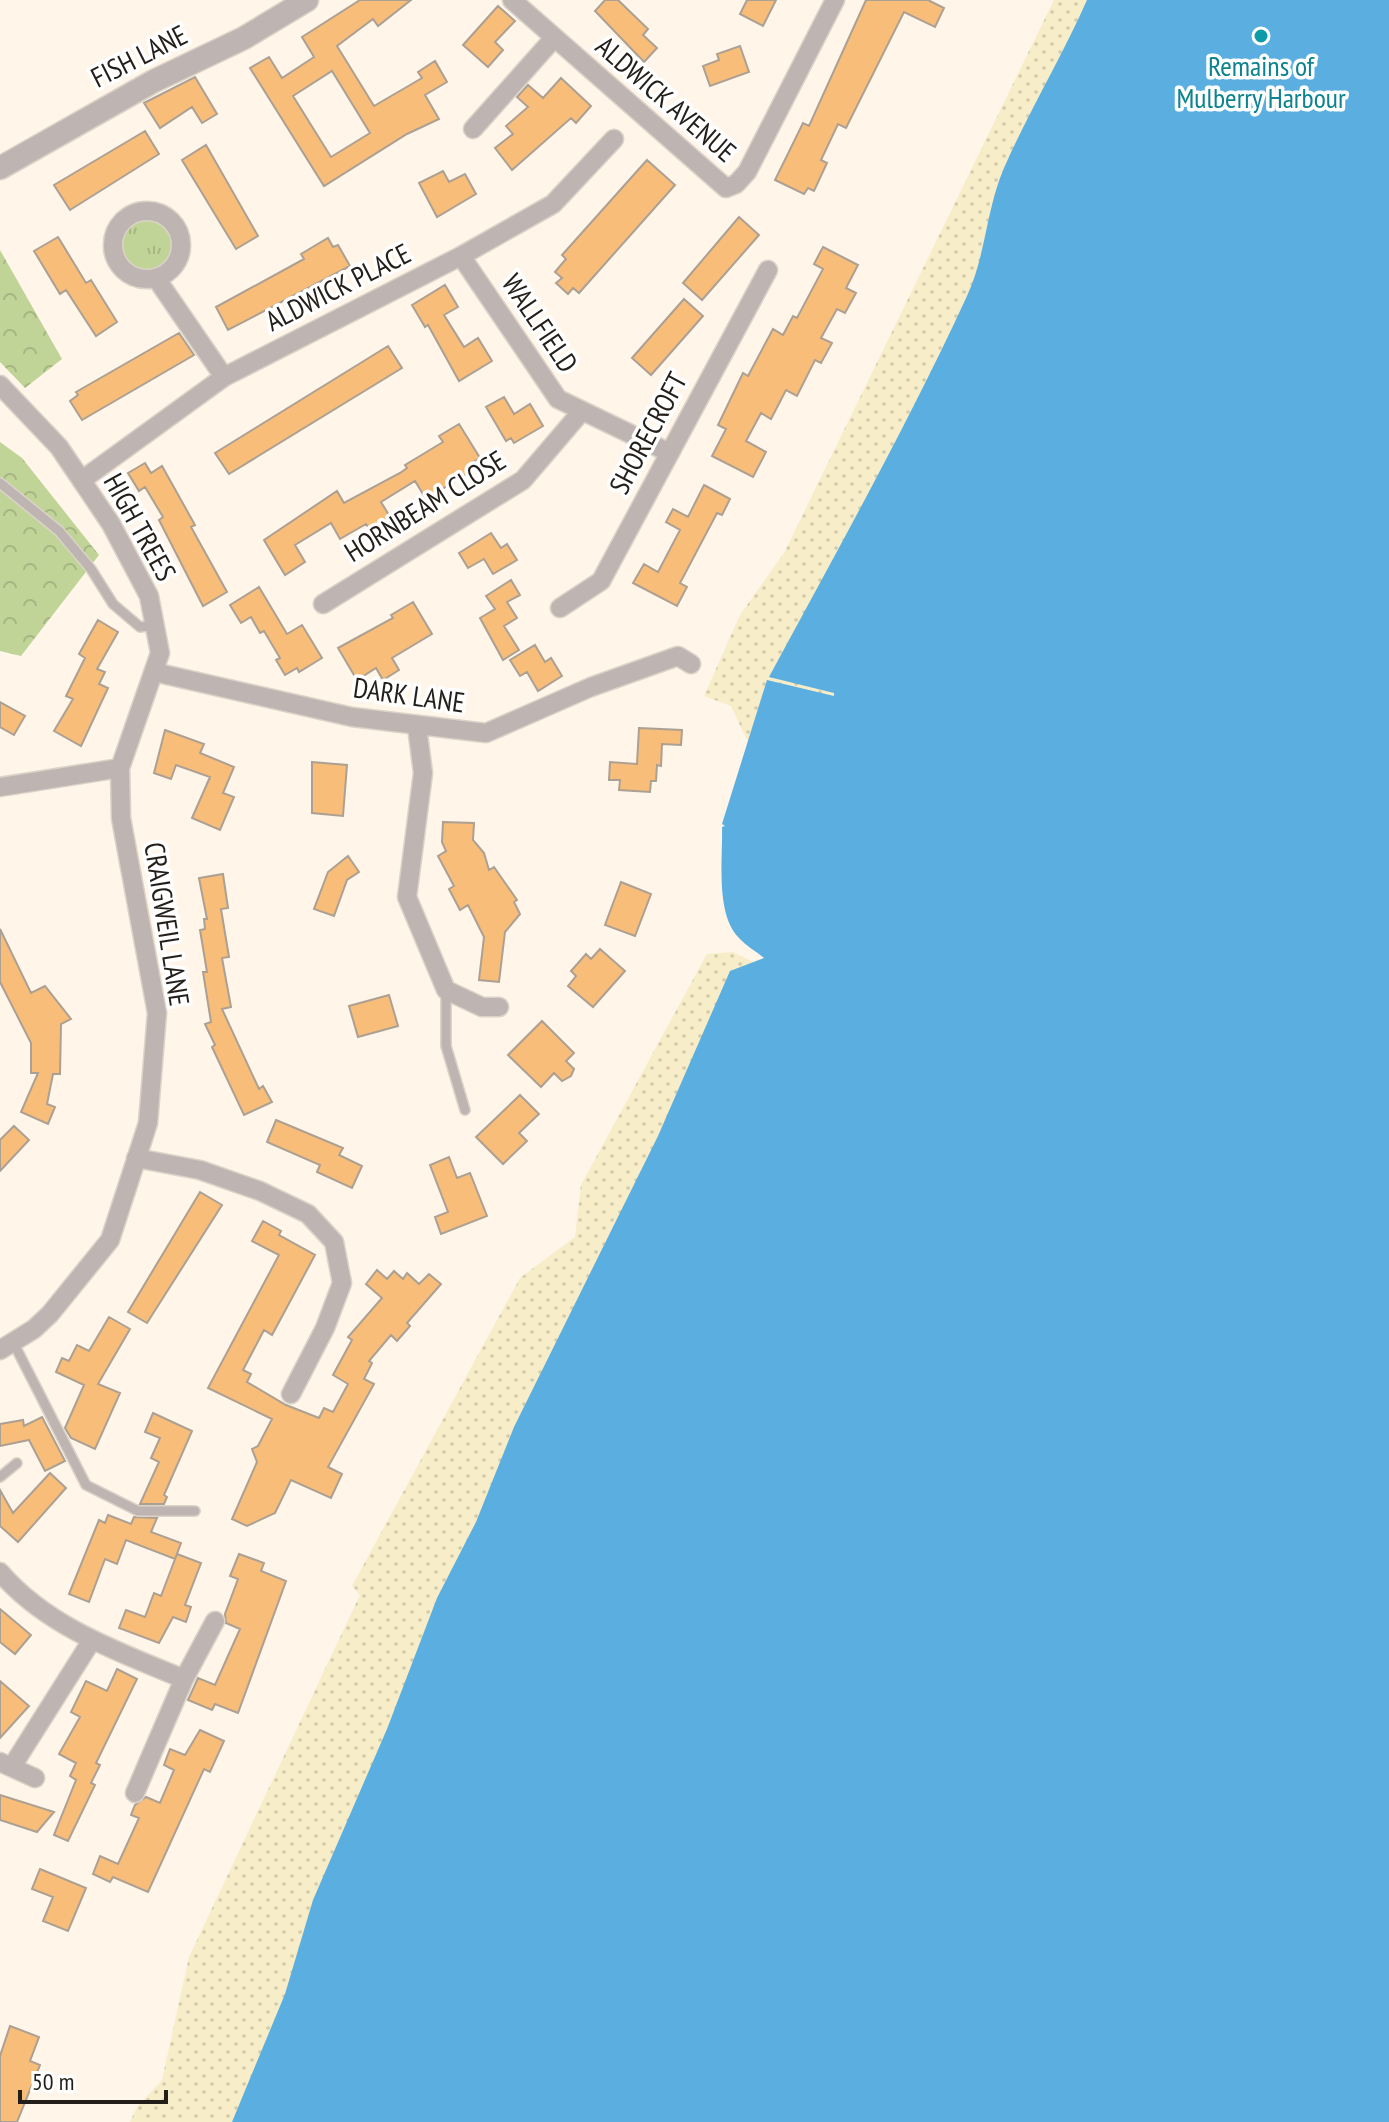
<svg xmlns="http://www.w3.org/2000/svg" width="1389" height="2122" viewBox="0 0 1389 2122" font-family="'PT Sans Narrow',sans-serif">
	<defs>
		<pattern id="grass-tufts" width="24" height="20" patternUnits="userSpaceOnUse" patternTransform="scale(2)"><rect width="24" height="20" fill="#c0d498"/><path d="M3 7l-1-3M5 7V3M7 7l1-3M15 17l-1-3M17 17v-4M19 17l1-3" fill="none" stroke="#a5b682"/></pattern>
		<pattern id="forest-crowns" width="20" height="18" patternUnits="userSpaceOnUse" patternTransform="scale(2)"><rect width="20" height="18" fill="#c0d498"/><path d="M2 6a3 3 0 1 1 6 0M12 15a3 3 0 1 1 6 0" fill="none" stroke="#a5b682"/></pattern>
		<pattern id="sand-dots" width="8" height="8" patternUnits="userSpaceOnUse" patternTransform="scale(2)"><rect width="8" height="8" fill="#f7edc8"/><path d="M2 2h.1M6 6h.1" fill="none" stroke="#d3cbab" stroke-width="1.8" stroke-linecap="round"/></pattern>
	</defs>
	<rect width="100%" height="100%" fill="#fff5e9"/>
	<path fill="url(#grass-tufts)" d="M118 245a29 29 0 1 1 58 0a29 29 0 1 1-58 0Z"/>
	<path fill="url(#forest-crowns)" d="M 0,250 L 62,359 L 25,388 L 0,362 Z
		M 0,442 L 22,458 L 99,555 L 21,656 L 0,651 Z"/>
	<path fill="url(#sand-dots)" d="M 1054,0 L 1215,0 L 1192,41 L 806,997 L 666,1292 L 299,2122 L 130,2122 L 137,2107 L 162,2080 L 189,1957 L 360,1595 L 352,1586 L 520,1278 L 575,1237 L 581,1185 L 707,954 L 733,952 L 792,981 L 737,911 L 752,837 L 726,812 L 752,751 L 731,706 L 704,696 L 740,615 L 784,553 Z"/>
	<path fill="#5baee0" d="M 1087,0 L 1389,0 L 1389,2122 L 232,2122 L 285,1994 L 313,1900 L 387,1729 L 437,1598 L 476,1522 L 514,1427 L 658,1136 L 730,971 L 764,958 C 756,951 746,946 739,938 C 715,914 723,858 722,827 L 725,826 L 722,824 L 767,680 L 834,696 L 834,693 L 769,677 C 837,551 907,426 967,296 C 986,255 986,210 1004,168 C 1029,111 1062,57 1087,0 Z"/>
	<path fill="#f9bd7a" stroke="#aca093" stroke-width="2" fill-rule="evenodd" d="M 360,0 L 411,0 L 378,26 L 373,19 L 337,46 L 374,106 L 422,78 L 418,72 L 435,61 L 447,82 L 425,95 L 439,119 L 407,134 L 324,186 L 250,68 L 269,57 L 282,78 L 314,57 L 302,37 ZM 332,71 L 370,133 L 331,157 L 293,96 Z
		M 605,0 L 618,0 L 648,29 L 643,35 L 657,48 L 644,62 L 595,11 Z
		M 747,0 L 776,0 L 763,26 L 740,14 Z
		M 866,0 L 928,0 L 944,8 L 935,27 L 904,12 L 846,128 L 838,124 L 821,160 L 827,163 L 814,191 L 808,188 L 804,194 L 775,180 L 803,123 L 809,126 Z
		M 498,6 L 515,21 L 495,42 L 503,50 L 488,67 L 463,45 Z
		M 740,46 L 749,72 L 710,86 L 703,66 L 719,60 L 717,54 Z
		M 195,77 L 217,114 L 202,123 L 192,107 L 160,128 L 144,103 Z
		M 561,78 L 591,106 L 576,123 L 571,118 L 512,170 L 495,148 L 513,134 L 506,126 L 528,107 L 517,97 L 528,85 L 543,98 Z
		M 145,131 L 159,154 L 70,210 L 54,185 Z
		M 206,145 L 258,236 L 236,249 L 182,160 Z
		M 647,160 L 675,185 L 579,293 L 573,288 L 568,294 L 556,283 L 562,278 L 555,272 L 566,259 L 562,255 Z
		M 443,171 L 449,182 L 465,174 L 476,194 L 437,217 L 419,183 Z
		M 739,217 L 759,235 L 702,300 L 683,283 Z
		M 58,237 L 86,283 L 91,280 L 117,322 L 96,336 L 66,290 L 60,294 L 34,251 Z
		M 328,238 L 333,247 L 338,245 L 350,266 L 228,330 L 216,307 L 304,259 L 301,254 Z
		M 823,247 L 858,265 L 846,288 L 856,293 L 845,313 L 837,309 L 821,338 L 832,343 L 821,363 L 815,360 L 797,396 L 786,390 L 771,419 L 761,413 L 746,441 L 766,452 L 753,477 L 712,456 L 726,429 L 718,425 L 743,373 L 748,376 L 773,329 L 783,335 L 793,316 L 797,318 L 823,269 L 814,264 Z
		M 445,285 L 458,307 L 444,315 L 464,347 L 478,338 L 492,361 L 459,381 L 428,325 L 425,327 L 412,305 Z
		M 684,299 L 703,316 L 651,375 L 632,358 Z
		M 179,333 L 194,355 L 82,420 L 70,401 L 78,395 L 76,392 Z
		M 388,346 L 402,368 L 229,474 L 215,453 Z
		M 504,397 L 514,414 L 530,404 L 543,426 L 514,443 L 511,438 L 506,441 L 486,407 Z
		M 459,424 L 480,458 L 470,464 L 473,470 L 426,499 L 415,481 L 381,502 L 392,520 L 372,533 L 366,524 L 340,539 L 331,523 L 295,545 L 305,562 L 285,575 L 264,540 L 337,491 L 344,503 L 400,473 L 407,468 L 405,465 L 443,442 L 439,436 Z
		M 145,463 L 151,473 L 162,466 L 195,525 L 191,527 L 227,592 L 203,606 L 159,520 L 163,517 L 145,487 L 139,491 L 128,473 Z
		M 704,485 L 730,499 L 722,515 L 717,513 L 680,583 L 687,587 L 677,606 L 633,583 L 644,564 L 658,572 L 680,530 L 666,522 L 673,509 L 688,517 Z
		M 491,533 L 501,548 L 507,544 L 517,560 L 493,574 L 484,559 L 468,568 L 459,553 Z
		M 511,580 L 520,595 L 507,602 L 517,618 L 504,626 L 519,650 L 503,660 L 480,618 L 495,609 L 486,596 Z
		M 259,587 L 287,634 L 302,625 L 322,658 L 299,672 L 297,668 L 285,675 L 276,660 L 280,658 L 264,631 L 260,633 L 251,617 L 241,623 L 230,605 Z
		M 413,602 L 432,634 L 392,658 L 399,670 L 383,680 L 376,668 L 357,680 L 338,648 L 393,618 L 391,615 Z
		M 98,620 L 118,632 L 97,669 L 105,672 L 99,684 L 108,688 L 81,746 L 54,731 L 73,699 L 66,696 L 85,658 L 79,654 Z
		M 535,645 L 545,662 L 551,658 L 562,676 L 538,691 L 527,672 L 520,676 L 510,660 Z
		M 0,702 L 25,716 L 14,735 L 0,727 Z
		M 639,728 L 682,730 L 681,745 L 662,744 L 661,766 L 657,765 L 656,781 L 651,781 L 650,792 L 619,790 L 620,780 L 609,780 L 610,762 L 637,764 Z
		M 165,730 L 204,744 L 200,753 L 234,767 L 223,793 L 234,797 L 220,830 L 192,818 L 210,777 L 176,765 L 171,779 L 154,773 Z
		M 312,762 L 347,765 L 343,816 L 312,813 Z
		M 443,822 L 474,823 L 473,840 L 484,853 L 489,870 L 494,867 L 517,900 L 514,902 L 520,914 L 505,932 L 499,982 L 479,980 L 484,937 L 468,905 L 460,910 L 449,889 L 454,886 L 438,856 L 446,851 L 442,842 Z
		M 348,856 L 359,872 L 347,880 L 334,916 L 314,909 L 328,872 Z
		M 223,874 L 228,908 L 221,909 L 229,957 L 222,958 L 231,1007 L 222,1009 L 259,1089 L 263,1086 L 272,1102 L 244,1115 L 212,1047 L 215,1045 L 205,1024 L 211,1022 L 203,972 L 207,972 L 200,930 L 205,929 L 204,919 L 207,919 L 199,878 Z
		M 621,882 L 651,894 L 635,936 L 605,925 Z
		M 0,929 L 31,993 L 45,986 L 71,1019 L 61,1024 L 60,1074 L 53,1074 L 47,1104 L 55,1107 L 48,1124 L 21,1112 L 38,1073 L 31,1073 L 31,1043 L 0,982 Z
		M 600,949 L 625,971 L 593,1007 L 568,986 L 576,976 L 571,971 L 586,954 L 591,959 Z
		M 389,995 L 398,1026 L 358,1037 L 349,1006 Z
		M 542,1021 L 574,1053 L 566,1061 L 574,1069 L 571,1076 L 562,1081 L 554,1073 L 541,1087 L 508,1055 Z
		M 520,1095 L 539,1114 L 519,1133 L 527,1141 L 503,1164 L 476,1137 Z
		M 276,1120 L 343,1148 L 339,1155 L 362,1166 L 352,1188 L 317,1172 L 320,1165 L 267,1142 Z
		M 14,1126 L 29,1140 L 0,1171 L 0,1140 Z
		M 449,1157 L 457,1178 L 470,1173 L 487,1216 L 441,1234 L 435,1217 L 448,1212 L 430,1165 Z
		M 200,1192 L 222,1205 L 147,1323 L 128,1312 Z
		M 263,1221 L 281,1231 L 279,1235 L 315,1255 L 272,1335 L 264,1330 L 243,1370 L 251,1374 L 247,1382 L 286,1405 L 319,1418 L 324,1408 L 333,1412 L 348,1384 L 333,1375 L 352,1340 L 348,1337 L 382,1298 L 366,1284 L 377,1270 L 387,1279 L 394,1271 L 403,1279 L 407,1273 L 419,1284 L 429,1274 L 441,1284 L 407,1323 L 410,1326 L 397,1341 L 391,1335 L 369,1361 L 372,1363 L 364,1379 L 374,1384 L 328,1467 L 342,1474 L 331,1498 L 291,1480 L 275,1513 L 247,1526 L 232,1519 L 257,1462 L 252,1449 L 258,1446 L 272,1419 L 208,1388 L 279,1255 L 252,1241 Z
		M 109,1317 L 130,1329 L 98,1384 L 120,1393 L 95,1449 L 71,1438 L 65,1428 L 84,1385 L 56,1372 L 62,1358 L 69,1361 L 77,1345 L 89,1351 Z
		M 153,1413 L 192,1431 L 164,1495 L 167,1497 L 164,1504 L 140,1504 L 159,1462 L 151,1458 L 160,1438 L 145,1432 Z
		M 42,1417 L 65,1461 L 45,1471 L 29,1440 L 0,1446 L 0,1424 L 23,1420 L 24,1426 Z
		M 50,1473 L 66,1488 L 18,1542 L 0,1526 L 0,1490 L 13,1513 Z
		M 108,1515 L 131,1524 L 134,1517 L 157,1518 L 151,1532 L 181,1543 L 175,1559 L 126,1540 L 117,1564 L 105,1559 L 89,1602 L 69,1594 L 99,1520 L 105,1523 Z
		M 177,1554 L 201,1563 L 185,1605 L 191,1607 L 186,1622 L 173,1617 L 159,1643 L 119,1628 L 126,1610 L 145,1617 L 154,1593 L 161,1596 Z
		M 239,1554 L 264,1563 L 261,1571 L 286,1581 L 238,1713 L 215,1704 L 212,1710 L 188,1700 L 198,1678 L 215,1685 L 240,1629 L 226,1623 L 225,1614 L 238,1579 L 230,1576 Z
		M 0,1609 L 31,1635 L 15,1654 L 0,1642 Z
		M 117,1669 L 137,1679 L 96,1763 L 100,1765 L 91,1783 L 95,1785 L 68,1841 L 54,1835 L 76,1780 L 70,1776 L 76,1763 L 59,1754 L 80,1717 L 71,1712 L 86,1681 L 107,1691 Z
		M 0,1681 L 29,1706 L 0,1738 Z
		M 200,1730 L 224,1741 L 210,1772 L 204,1769 L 148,1892 L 113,1877 L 110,1882 L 93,1874 L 100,1856 L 118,1864 L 139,1818 L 131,1815 L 135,1805 L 146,1797 L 160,1803 L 174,1770 L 164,1765 L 170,1749 L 185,1755 Z
		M 0,1795 L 54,1812 L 37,1832 L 0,1820 Z
		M 40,1869 L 86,1888 L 68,1931 L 43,1921 L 53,1897 L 32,1889 Z
		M 10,2026 L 39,2037 L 30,2061 L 40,2065 L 17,2122 L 0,2122 L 0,2056 Z"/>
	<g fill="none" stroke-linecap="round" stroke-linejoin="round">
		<defs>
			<path id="service" d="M 0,483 L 59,531 L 91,569 L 113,604 L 140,627 L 155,625
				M 446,990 L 446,1046 L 465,1110
				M 13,1342 L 86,1485 L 138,1511 L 195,1511
				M 0,1477 L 17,1463"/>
			<path id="minor" d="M 512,0 L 726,188 L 736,184 L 747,172 L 835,0
				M 473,129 L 554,38
				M113 245a34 34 0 1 1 68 0a34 34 0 1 1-68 0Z
				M 461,256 L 558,399 L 670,453
				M 156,278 L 224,377
				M 0,385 L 59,447 L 111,524 L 149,596 L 160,653 L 120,768 L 121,818 L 157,1013 L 148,1123 L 110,1240 L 50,1314 L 34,1329 L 0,1350
				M 82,480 L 224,377 L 461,256 L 553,204 L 614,139
				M 323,604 L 523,480 L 582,411
				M 560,608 L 601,581 L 768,270
				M 154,672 L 352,717 L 486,733 L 591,687 L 678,656 L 691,664
				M 417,727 L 423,773 L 407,897 L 446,990 L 482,1007 L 499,1007
				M 0,787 L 120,768
				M 136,1158 L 200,1170 L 260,1191 L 308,1214 L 334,1242 L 342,1283 L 325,1328 L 291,1394
				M 0,1572 C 47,1627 119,1652 184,1679
				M 0,1762 L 35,1778
				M 13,1765 L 92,1640
				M 135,1793 L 184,1679 L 215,1621"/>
			<path id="tertiary" d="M 0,168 L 154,81 L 244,38 L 307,0"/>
		</defs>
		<use href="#service" stroke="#dcd3c8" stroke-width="12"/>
		<use href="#minor" stroke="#dcd3c8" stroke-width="21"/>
		<use href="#tertiary" stroke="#dcd3c8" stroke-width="25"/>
		<use href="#service" stroke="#beb5b3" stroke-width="9"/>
		<use href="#minor" stroke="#beb5b3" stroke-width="18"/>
		<use href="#tertiary" stroke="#beb5b3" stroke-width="22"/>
	</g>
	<circle fill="#0f9aa8" stroke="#fff" stroke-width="3" cx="1261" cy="36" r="8"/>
	<g text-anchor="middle" stroke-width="7" stroke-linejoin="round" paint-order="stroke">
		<g font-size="28" fill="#231e19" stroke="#fff">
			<text transform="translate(139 56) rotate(-27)" y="10">FISH LANE</text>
			<text transform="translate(666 99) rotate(41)" y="10">ALDWICK AVENUE</text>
			<text transform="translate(338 287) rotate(-27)" y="10">ALDWICK PLACE</text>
			<text transform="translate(540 323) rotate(56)" y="10">WALLFIELD</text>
			<text transform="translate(648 433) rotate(-62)" y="10">SHORECROFT</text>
			<text transform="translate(425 506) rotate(-32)" y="10">HORNBEAM CLOSE</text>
			<text transform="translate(140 527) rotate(61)" y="10">HIGH TREES</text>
			<text transform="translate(409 695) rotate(8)" y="10">DARK LANE</text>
			<text transform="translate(167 924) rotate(81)" y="10">CRAIGWEIL LANE</text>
		</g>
		<g font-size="28" fill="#0d838f" stroke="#fff">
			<text x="1261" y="76">Remains of<tspan x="1261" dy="32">Mulberry Harbour</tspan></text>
		</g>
	</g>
	<path d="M20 2090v12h146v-12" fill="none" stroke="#231e19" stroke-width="4"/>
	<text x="32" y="2090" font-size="24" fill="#231e19" stroke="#ffffff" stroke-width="6" paint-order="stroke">50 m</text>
</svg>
